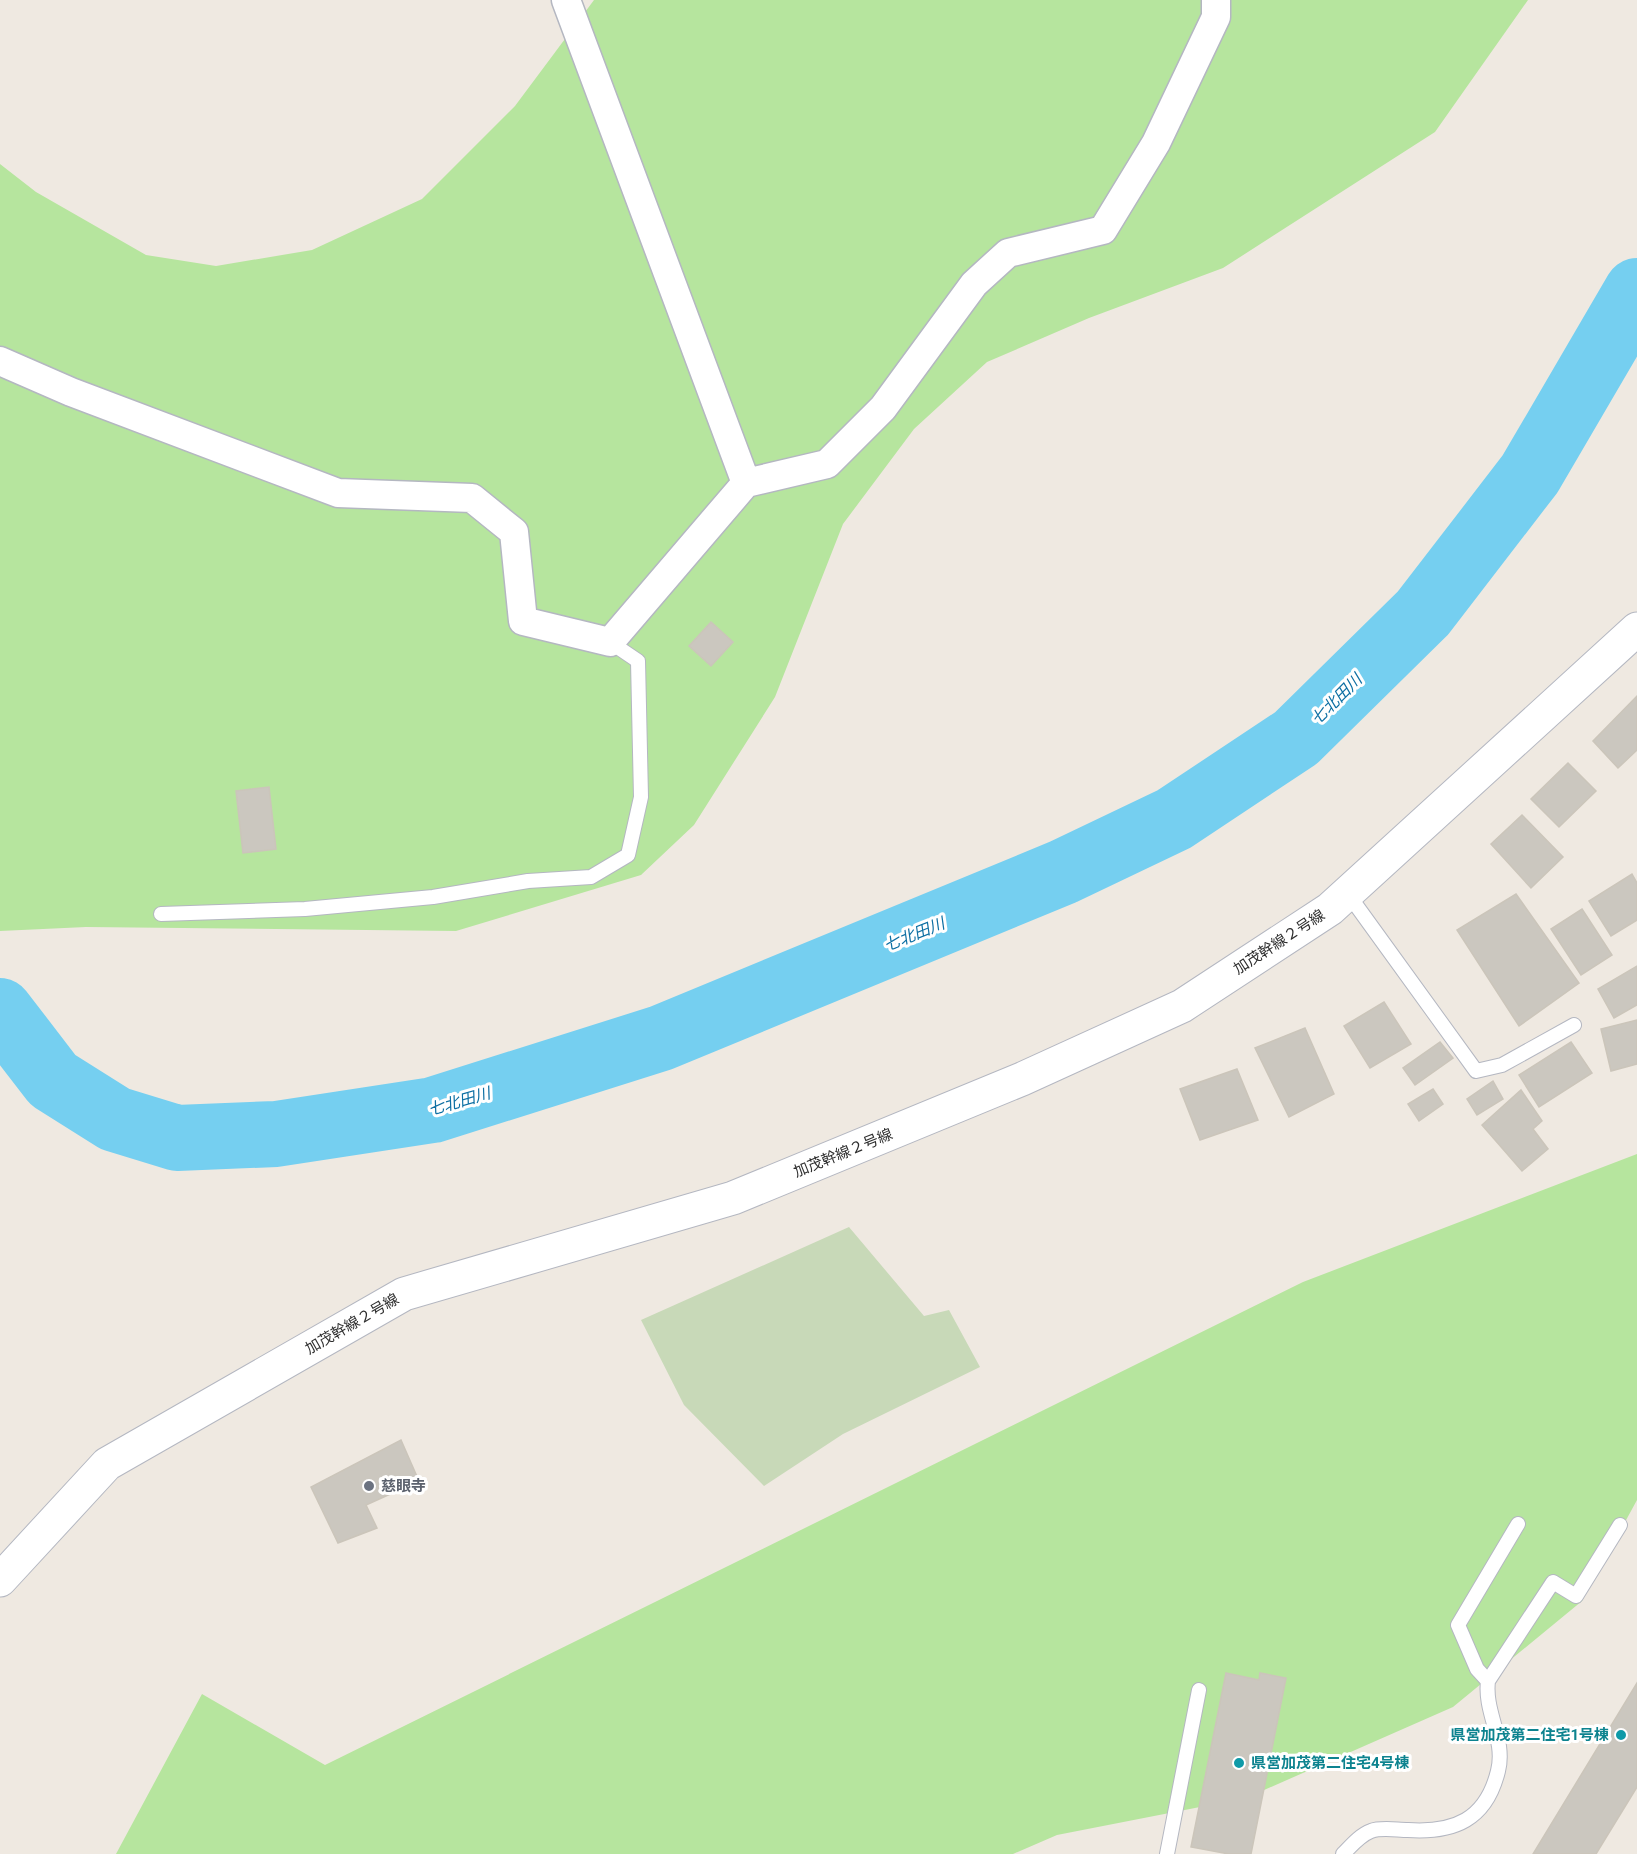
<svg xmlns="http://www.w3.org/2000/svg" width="1637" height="1854" viewBox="0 0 1637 1854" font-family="Roboto,'Noto Sans JP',sans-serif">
	<rect width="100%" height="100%" fill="#efe9e1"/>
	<path fill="#b6e59e" d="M 594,0 L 1528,0 L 1435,132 L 1223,268 L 1089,318 L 987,362 L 914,429 L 843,524 L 775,697 L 694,825 L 641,875 L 456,931 L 86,927 L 0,931 L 0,164 L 36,192 L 146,255 L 216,266 L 312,250 L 422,199 L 515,106 Z
		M 1637,1154 L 1637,1500 L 1582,1601 L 1453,1707 L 1246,1798 L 1057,1835 L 1013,1854 L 116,1854 L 202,1694 L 325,1765 L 1303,1282 Z"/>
	<path fill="#c8d9b8" d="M 849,1227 L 924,1316 L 949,1310 L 980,1367 L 843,1434 L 764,1486 L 684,1405 L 641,1320 Z"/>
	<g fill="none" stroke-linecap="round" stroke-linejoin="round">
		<path stroke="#75cff0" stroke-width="66" d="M 0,1011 L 53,1080 L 115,1119 L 177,1138 L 276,1134 L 433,1110 L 661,1038 L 1063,872 L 1174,819 L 1296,738 L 1423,613 L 1530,474 L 1637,291"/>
	</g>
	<path fill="#cbc7bf" stroke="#cbc5ba" stroke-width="1.5" d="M 711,622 L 733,642 L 711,666 L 689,646 Z
		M 1637,696 L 1637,750 L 1618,768 L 1593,741 Z
		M 1568,763 L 1596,791 L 1559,827 L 1531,799 Z
		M 269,787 L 276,849 L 243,853 L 236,791 Z
		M 1522,815 L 1563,857 L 1531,888 L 1491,844 Z
		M 1632,874 L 1637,883 L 1637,920 L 1611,936 L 1589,901 Z
		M 1516,894 L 1579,983 L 1519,1026 L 1457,930 Z
		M 1582,909 L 1612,955 L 1581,975 L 1551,929 Z
		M 1637,966 L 1637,1005 L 1614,1018 L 1598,989 Z
		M 1384,1002 L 1411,1044 L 1370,1068 L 1344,1026 Z
		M 1637,1020 L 1637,1064 L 1611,1071 L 1601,1029 Z
		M 1305,1028 L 1334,1094 L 1289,1117 L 1255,1048 Z
		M 1440,1042 L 1453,1058 L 1415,1085 L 1403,1068 Z
		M 1571,1042 L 1592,1073 L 1539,1107 L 1519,1075 Z
		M 1237,1069 L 1258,1120 L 1200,1140 L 1180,1089 Z
		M 1493,1081 L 1503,1099 L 1477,1115 L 1467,1099 Z
		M 1433,1089 L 1443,1104 L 1419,1121 L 1408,1104 Z
		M 1521,1090 L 1542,1121 L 1533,1129 L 1548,1149 L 1522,1171 L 1482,1125 Z
		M 401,1440 L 419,1481 L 366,1505 L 377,1528 L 338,1543 L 311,1487 Z
		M 1226,1673 L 1259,1680 L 1260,1673 L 1286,1678 L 1251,1854 L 1229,1854 L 1191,1847 Z
		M 1637,1683 L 1637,1787 L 1596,1854 L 1533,1854 Z"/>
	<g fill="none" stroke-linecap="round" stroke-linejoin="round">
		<defs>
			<path id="service" d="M 1348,894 L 1476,1071 L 1502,1065 L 1574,1025
				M 161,914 L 305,909 L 433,897 L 528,881 L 591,877 L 628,855 L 641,797 L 638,661 L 610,642
				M 1488,1681 L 1477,1669 L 1458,1625 L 1518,1524
				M 1167,1854 L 1199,1690
				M 1343,1854 C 1351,1846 1360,1835 1371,1831 C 1381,1827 1397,1830 1408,1830 C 1454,1833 1486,1820 1498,1771 C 1506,1740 1484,1712 1488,1681 L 1553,1582 L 1576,1596 L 1620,1525"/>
			<path id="minor" d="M 0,361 L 71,392 L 338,493 L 472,498 L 514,532 L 523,621 L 610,642 L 746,483 L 566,0
				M 746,483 L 827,464 L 883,408 L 974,284 L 1008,253 L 1103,230 L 1156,143 L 1216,17 L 1216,0"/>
			<path id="tertiary" d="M 0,1580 L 107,1464 L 404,1294 L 733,1198 L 1022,1079 L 1182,1006 L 1330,909 L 1637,629"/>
		</defs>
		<use href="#service" stroke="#b4b7c1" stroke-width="16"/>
		<use href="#minor" stroke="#b4b7c1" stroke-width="31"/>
		<use href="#tertiary" stroke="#b4b7c1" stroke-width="35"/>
		<use href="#service" stroke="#fff" stroke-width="14"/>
		<use href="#minor" stroke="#fff" stroke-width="28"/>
		<use href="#tertiary" stroke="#fff" stroke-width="33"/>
	</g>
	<circle fill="#6b7280" stroke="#fff" stroke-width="2" cx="369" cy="1486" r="6"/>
	<g fill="#0f9aa8" stroke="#fff" stroke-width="2">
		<circle cx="1621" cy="1735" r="6"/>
		<circle cx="1239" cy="1763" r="6"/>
	</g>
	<g text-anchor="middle" stroke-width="6" stroke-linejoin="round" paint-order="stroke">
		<g font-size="15" fill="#2e2e2e" stroke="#fff">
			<text transform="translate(1279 942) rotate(-33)" y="5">加茂幹線２号線</text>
			<text transform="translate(843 1153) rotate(-22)" y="5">加茂幹線２号線</text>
			<text transform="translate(352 1324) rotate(-30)" y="5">加茂幹線２号線</text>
		</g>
		<g font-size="15" font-weight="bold" fill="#5b616d" stroke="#fff" text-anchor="start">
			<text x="381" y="1491">慈眼寺</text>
		</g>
		<g font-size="15" font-weight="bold" fill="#0d838f" stroke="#fff" text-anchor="end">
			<text x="1609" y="1740">県営加茂第二住宅1号棟</text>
			<text x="1251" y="1768" text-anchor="start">県営加茂第二住宅4号棟</text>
		</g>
		<g font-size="16" font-style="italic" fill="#0d6fa3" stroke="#fff">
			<text transform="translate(1336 699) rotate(-45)" y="6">七北田川</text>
			<text transform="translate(914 934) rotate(-22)" y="6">七北田川</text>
			<text transform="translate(459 1101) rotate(-16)" y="6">七北田川</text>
		</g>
	</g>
</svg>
